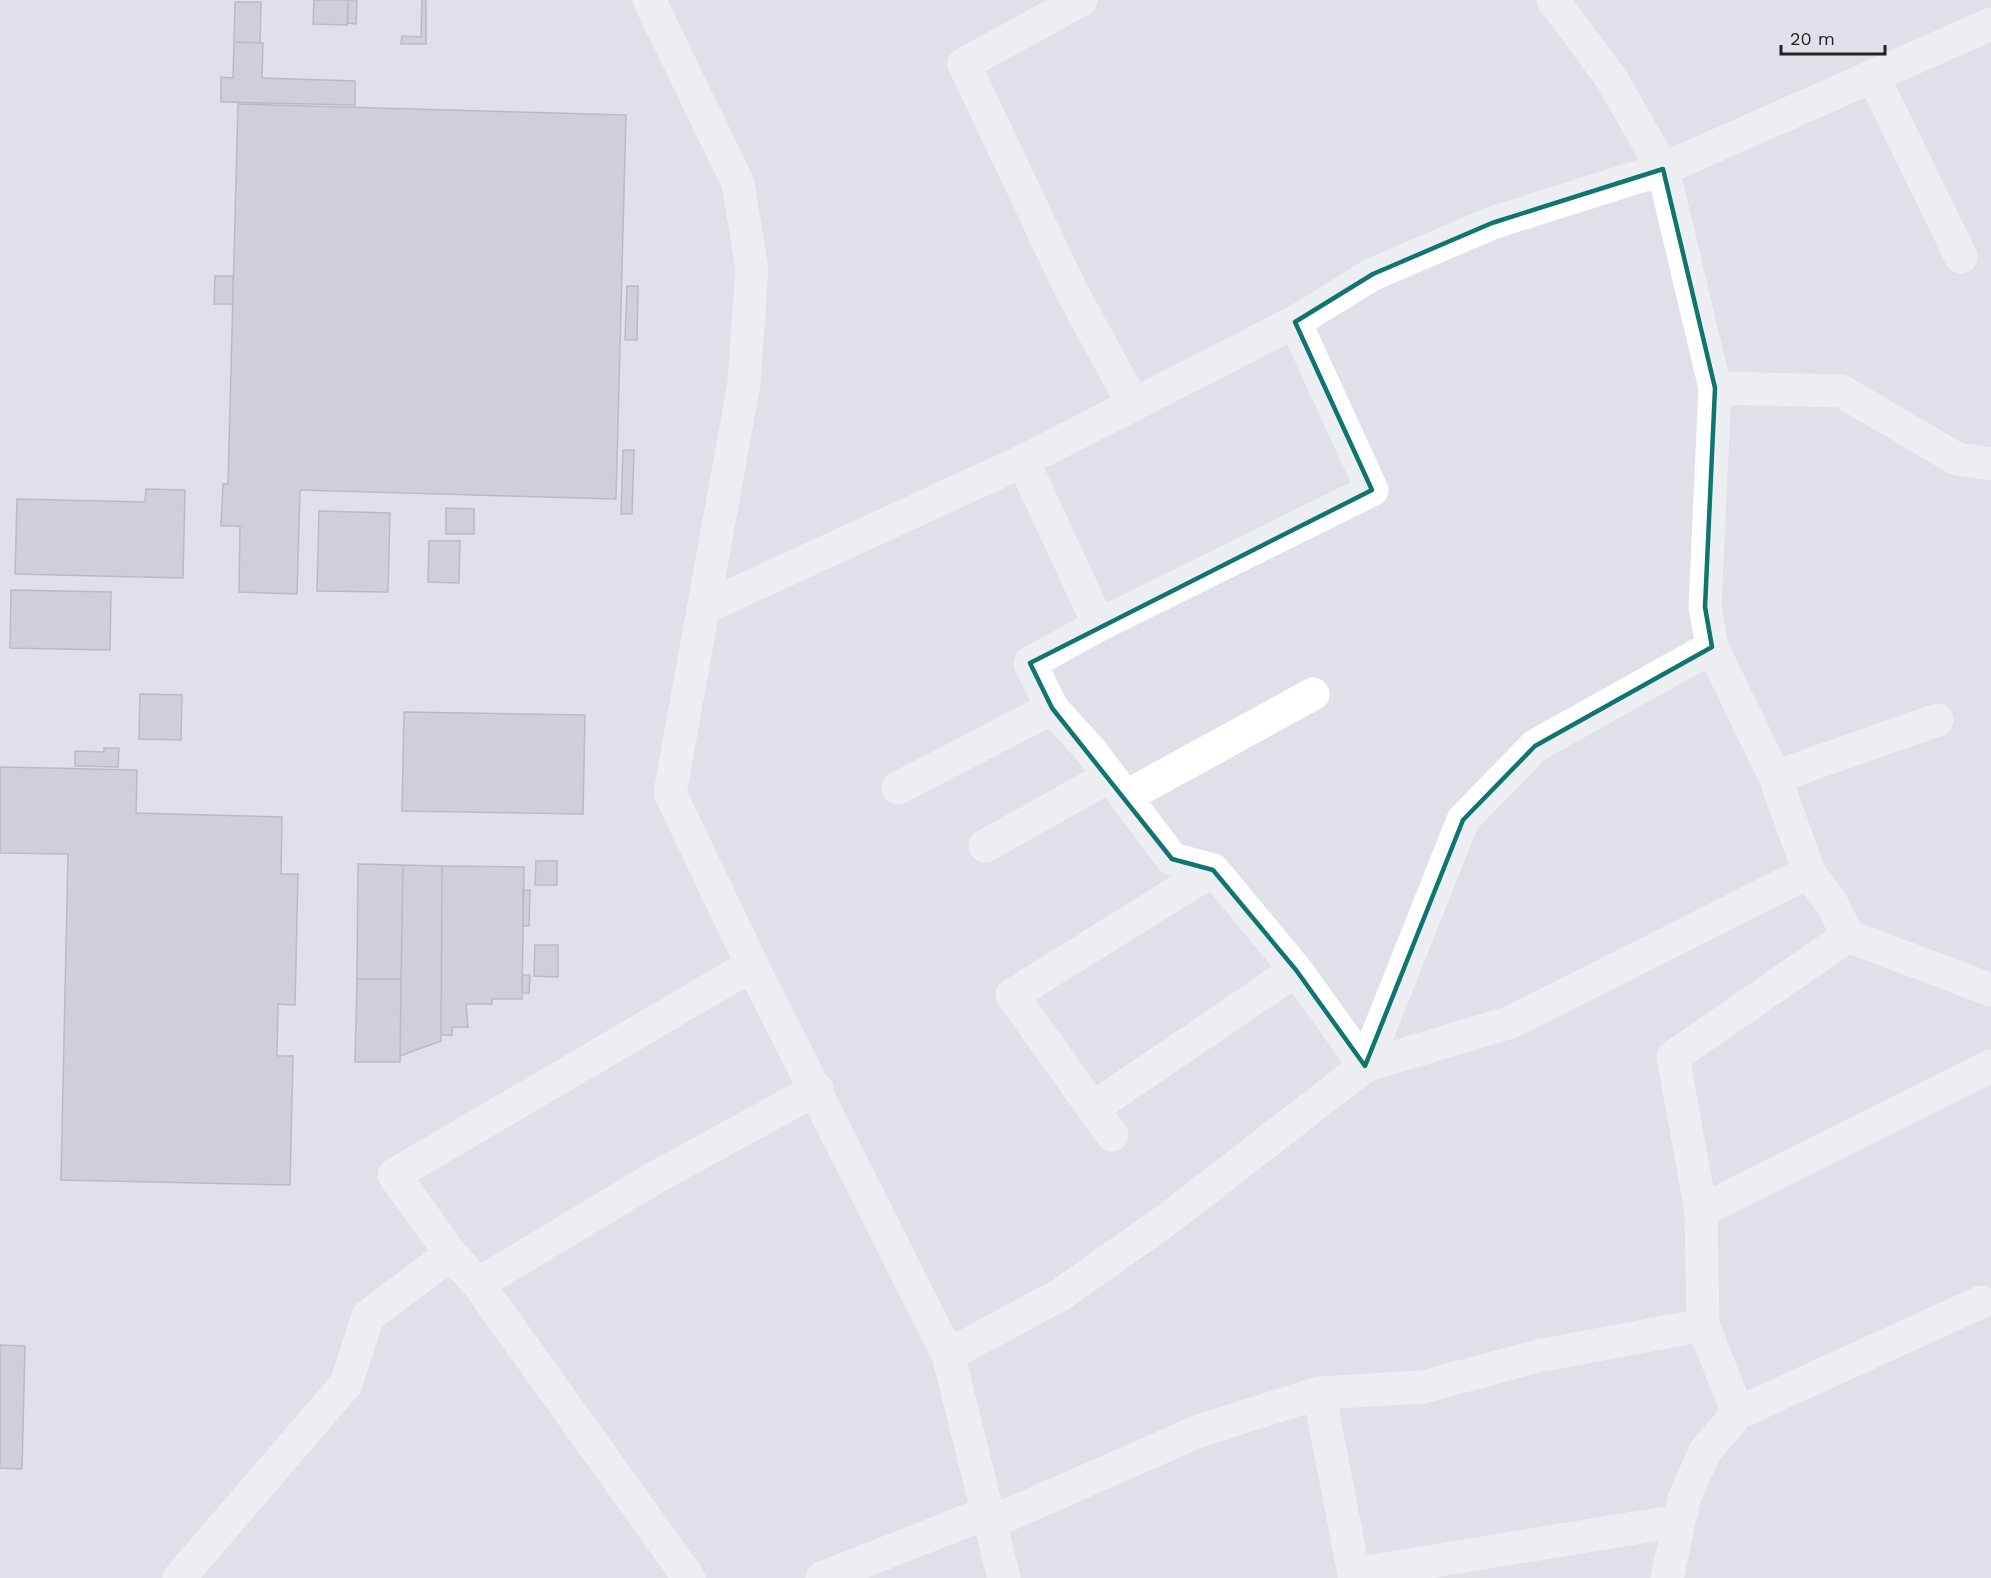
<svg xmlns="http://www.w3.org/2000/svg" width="1991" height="1578" viewBox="0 0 1991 1578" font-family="'Work Sans',sans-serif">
	<rect width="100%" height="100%" fill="#dfe0e8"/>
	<path fill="#bcbdc4" stroke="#8e8f96" stroke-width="1.5" d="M 314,0 L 348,0 L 347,25 L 313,24 Z
		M 348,0 L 357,0 L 356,24 L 348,23 Z
		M 422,0 L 426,0 L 426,44 L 401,44 L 402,36 L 421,37 Z
		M 235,2 L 261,2 L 260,43 L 234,42 Z
		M 234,42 L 263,43 L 262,78 L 355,81 L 355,105 L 221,102 L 221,77 L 233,78 Z
		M 238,104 L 626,115 L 616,499 L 300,490 L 297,594 L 239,592 L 240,526 L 221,526 L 223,484 L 228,484 Z
		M 215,276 L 233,276 L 233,304 L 214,304 Z
		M 627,286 L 638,286 L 637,340 L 625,340 Z
		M 623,450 L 634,450 L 632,514 L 621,514 Z
		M 146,489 L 185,490 L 183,578 L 15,574 L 17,499 L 145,502 Z
		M 446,508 L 474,509 L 474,534 L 446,534 Z
		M 319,511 L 390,513 L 388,592 L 317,591 Z
		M 429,541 L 460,541 L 459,583 L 428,582 Z
		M 11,590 L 111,592 L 110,650 L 10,648 Z
		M 140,694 L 182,695 L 181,740 L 139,739 Z
		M 404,712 L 585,715 L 583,814 L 402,811 Z
		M 104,748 L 119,748 L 118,767 L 75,766 L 75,751 L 104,752 Z
		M 0,767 L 137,770 L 136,813 L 282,817 L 281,874 L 298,874 L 295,1005 L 278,1004 L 277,1056 L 293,1056 L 290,1185 L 61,1180 L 68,854 L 0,853 Z
		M 536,861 L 557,861 L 557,885 L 535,885 Z
		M 358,864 L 403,865 L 401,979 L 357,979 Z
		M 403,865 L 442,866 L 441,1041 L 400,1056 Z
		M 442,866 L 524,867 L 522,999 L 492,999 L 492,1004 L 466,1004 L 468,1027 L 452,1027 L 452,1035 L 441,1035 Z
		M 523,890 L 530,890 L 529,926 L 523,926 Z
		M 535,945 L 558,945 L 558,977 L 534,976 Z
		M 522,975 L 530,975 L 529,993 L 522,993 Z
		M 357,979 L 401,979 L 400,1062 L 355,1062 Z
		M 0,1345 L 25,1346 L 22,1469 L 0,1468 Z"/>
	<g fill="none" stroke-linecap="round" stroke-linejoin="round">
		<path stroke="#fff" stroke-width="33" d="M 649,0 L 738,183 L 752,269 L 744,383 L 670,793 L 752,965 L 948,1355 L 1004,1578
			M 1081,0 L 964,64 L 1071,290 L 1133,404
			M 1553,0 L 1611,78 L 1663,169 L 1715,388 L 1705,607 L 1712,647 L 1775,777 L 1809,872 L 1832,904 L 1848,936 L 1991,990
			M 1873,76 L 1961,257
			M 1295,322 L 1372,490 L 1099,625 L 1030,663 L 1052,708 L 1091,751 L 1172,859 L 1213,870 L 1296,970 L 1365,1066
			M 1715,388 L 1841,391 L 1957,459 L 1991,464
			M 1023,461 L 1099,625
			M 704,608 L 1023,461 L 1295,322 L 1373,274 L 1492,223 L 1663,169 L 1991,24
			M 1775,777 L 1937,720
			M 898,788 L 1052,708
			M 1125,797 L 1313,694
			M 985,846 L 1110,776
			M 1365,1066 L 1463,820 L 1535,746 L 1712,647
			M 1093,1108 L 1296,970
			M 1112,1135 L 1012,995 L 1213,870
			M 1701,1211 L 1991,1066
			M 478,1284 L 651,1180 L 817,1089
			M 948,1355 L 1060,1295 L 1169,1218 L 1365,1066 L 1511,1022 L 1809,872
			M 1319,1393 L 1354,1574 L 1678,1521
			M 1738,1413 L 1981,1302
			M 992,1522 L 1199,1431 L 1319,1393 L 1423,1387 L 1538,1356 L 1703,1325
			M 179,1578 L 346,1384 L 368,1316 L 451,1254
			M 689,1578 L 478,1284 L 451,1254 L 394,1175 L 752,965
			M 822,1578 L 989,1512
			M 1667,1578 L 1684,1499 L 1705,1451 L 1738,1413 L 1703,1325 L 1701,1211 L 1673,1057 L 1848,936"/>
	</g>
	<path d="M0 0H1991V1578H0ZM 1663,169 L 1715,388 L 1705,607 L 1712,647 L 1535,746 L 1463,820 L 1365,1066 L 1296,970 L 1213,870 L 1172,859 L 1052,708 L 1030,663 L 1372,490 L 1295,322 L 1373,274 L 1492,223 Z" fill="#dfe0e8" fill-opacity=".55" fill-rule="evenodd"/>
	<path fill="none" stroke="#0f766e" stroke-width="4.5" stroke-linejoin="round" d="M 1663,169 L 1715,388 L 1705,607 L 1712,647 L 1535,746 L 1463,820 L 1365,1066 L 1296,970 L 1213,870 L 1172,859 L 1052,708 L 1030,663 L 1372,490 L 1295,322 L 1373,274 L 1492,223 Z"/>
	<path d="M1781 45v9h104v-9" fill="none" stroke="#232326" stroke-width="3"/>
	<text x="1790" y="45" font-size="18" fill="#232326" stroke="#dfe0e8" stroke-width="4.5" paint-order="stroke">20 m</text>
</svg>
